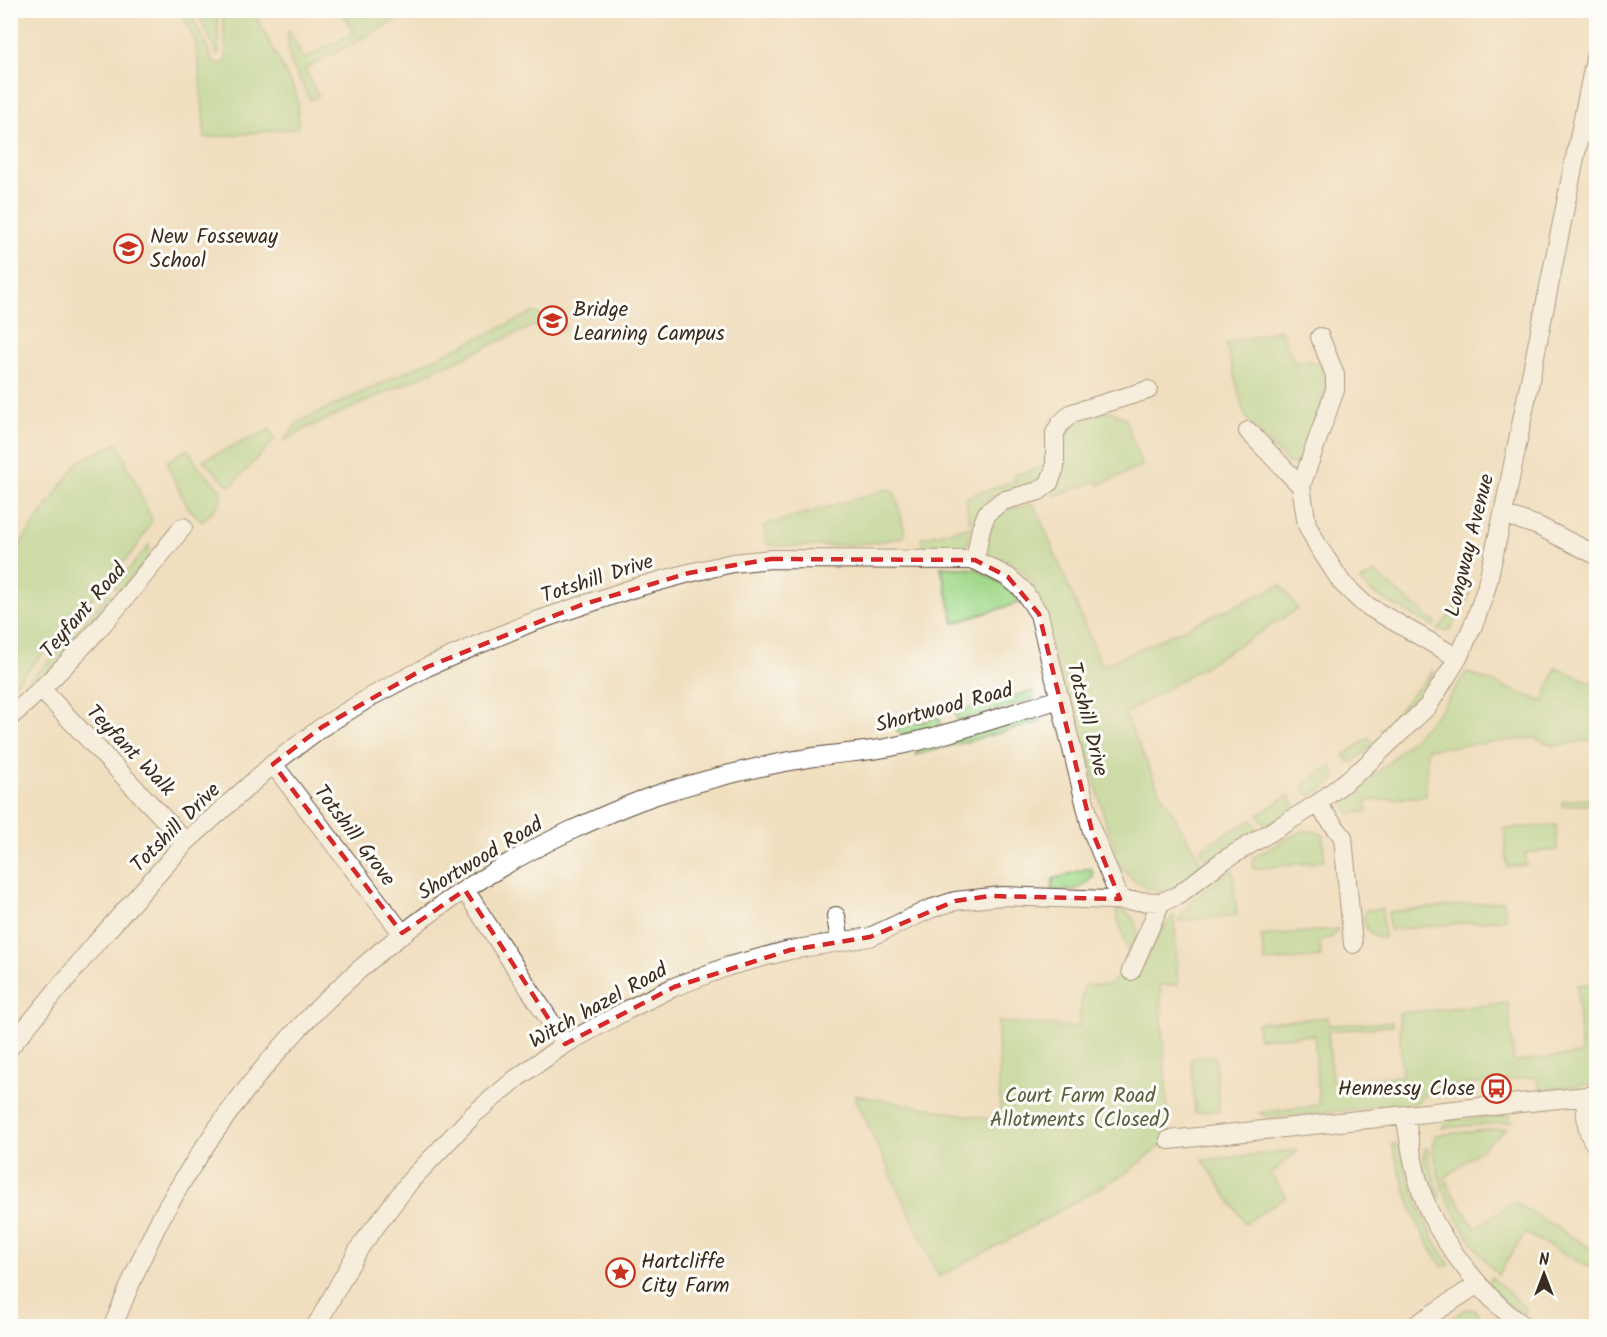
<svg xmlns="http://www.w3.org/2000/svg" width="1607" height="1337" viewBox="0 0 1607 1337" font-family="Kalam,sans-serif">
	<rect width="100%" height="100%" fill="#fdfcf7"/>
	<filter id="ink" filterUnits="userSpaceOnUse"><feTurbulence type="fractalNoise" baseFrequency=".0167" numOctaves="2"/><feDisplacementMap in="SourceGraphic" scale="12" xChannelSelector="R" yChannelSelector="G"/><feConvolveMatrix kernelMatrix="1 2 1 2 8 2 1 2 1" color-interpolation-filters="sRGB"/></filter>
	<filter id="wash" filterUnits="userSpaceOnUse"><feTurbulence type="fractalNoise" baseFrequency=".008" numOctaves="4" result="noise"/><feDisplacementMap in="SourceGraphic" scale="24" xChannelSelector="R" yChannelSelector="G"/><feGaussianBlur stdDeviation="1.35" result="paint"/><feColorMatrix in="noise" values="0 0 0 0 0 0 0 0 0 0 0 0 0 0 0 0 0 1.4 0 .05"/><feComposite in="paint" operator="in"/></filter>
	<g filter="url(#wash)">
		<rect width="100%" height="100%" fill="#f0dfbf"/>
		<path fill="#a2d98b" stroke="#6e8254" stroke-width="1.5" d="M 181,11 L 190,11 L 215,65 L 227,61 L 222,11 L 253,11 L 296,93 L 298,105 L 298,128 L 205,138 L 199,66 L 195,41 Z
			M 197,11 L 217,11 L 219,54 L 217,54 Z
			M 342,11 L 401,11 L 404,16 L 305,69 L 318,96 L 310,100 L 290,61 L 287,32 L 289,31 L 304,59 L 354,33 Z
			M 534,312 L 555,323 L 565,323 L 566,329 L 533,326 L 305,429 L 283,441 L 298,422 Z
			M 1281,330 L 1294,362 C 1314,357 1326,364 1327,386 L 1301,463 L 1293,465 L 1288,463 L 1249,422 L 1244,413 L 1226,343 Z
			M 1110,411 L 1125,418 L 1142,466 L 1099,485 L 1097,481 L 1054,496 L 1064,468 L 1065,431 L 1076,420 Z
			M 270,429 L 275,439 L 232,485 L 227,484 L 203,460 Z
			M 118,443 L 152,520 L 136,548 L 60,635 L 11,688 L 11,557 L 79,461 Z
			M 188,449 L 198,466 L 221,490 C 224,504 211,512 202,522 L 187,506 L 168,466 L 168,461 Z
			M 1042,467 L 1047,468 L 1040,482 L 992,497 L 983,504 L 974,521 L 969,521 L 966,497 L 1015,481 L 1013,475 Z
			M 888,489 L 895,493 L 905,533 L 903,537 C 861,547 819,546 776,546 L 767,544 L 763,526 Z
			M 1034,504 L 1102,666 L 1281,585 L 1298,609 L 1125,714 L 1157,786 L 1202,864 C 1193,872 1185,881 1176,887 C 1150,903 1126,874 1113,856 L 1115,847 L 1107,827 L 1084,739 L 1077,732 L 1033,592 L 1035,584 L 1021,570 L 1004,558 L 996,561 L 988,556 C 986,547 988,541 990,532 C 997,506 1010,509 1034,504 Z
			M 972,526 L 968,542 L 962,550 L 925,550 L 921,538 Z
			M 149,545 L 148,559 L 120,591 L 114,587 Z
			M 941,567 L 977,569 L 1009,588 L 1021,602 L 954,623 Z
			M 1375,573 L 1436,623 L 1434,627 L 1371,592 L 1360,581 Z
			M 1468,592 L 1470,594 L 1451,628 L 1446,631 L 1438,630 Z
			M 109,593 L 116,598 L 72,649 L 21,698 L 16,692 L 60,651 Z
			M 1556,668 L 1596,684 L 1596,739 L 1554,746 L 1535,738 L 1427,749 L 1426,796 L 1367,801 L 1368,811 L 1349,814 L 1345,805 L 1347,799 L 1391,760 L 1440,711 L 1466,672 L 1543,702 Z
			M 1433,671 C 1428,696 1403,717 1385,734 L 1381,730 Z
			M 1033,691 L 1034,699 L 958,721 L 955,712 Z
			M 1038,714 L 1040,722 L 916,755 L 919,747 Z
			M 939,717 L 941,725 L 907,734 L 899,733 L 896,729 Z
			M 1369,738 L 1374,743 L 1353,763 L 1349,762 L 1344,755 Z
			M 1331,765 L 1337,778 L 1313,796 L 1307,794 L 1302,786 Z
			M 1289,795 L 1295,808 L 1268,825 L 1262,821 L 1258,815 Z
			M 1596,798 L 1596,804 L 1562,806 L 1562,801 Z
			M 1252,819 L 1257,830 L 1253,834 L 1207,860 L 1201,852 L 1202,848 Z
			M 1556,825 L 1557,850 L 1525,853 L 1526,865 L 1507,867 L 1504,829 Z
			M 1308,831 L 1317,832 L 1323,835 L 1324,861 L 1253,869 L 1252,858 L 1299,832 Z
			M 1085,869 L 1092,869 L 1093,876 C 1083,892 1069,891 1052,890 L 1053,879 Z
			M 1233,870 L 1237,915 L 1179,921 C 1183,902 1218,880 1233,870 Z
			M 1504,901 L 1506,919 L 1389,930 L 1388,912 Z
			M 1119,908 C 1138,916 1144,938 1128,952 L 1116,912 Z
			M 1382,909 L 1384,938 L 1373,936 C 1366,928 1359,920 1367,910 Z
			M 1174,915 L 1178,985 L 1160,985 L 1169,1140 L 1129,1171 L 1017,1235 L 939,1277 L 854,1095 L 1000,1121 L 998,1022 L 1078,1027 L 1084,985 L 1108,985 L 1126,972 L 1137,975 L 1159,934 Z
			M 1338,929 C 1335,937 1328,939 1320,941 L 1321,957 L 1265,962 L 1261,936 Z
			M 1596,983 L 1596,1084 L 1540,1089 L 1536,1077 L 1430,1088 L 1417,1103 L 1269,1118 L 1259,1113 L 1319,1105 L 1314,1035 L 1258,1038 L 1257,1023 L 1328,1017 L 1329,1025 L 1392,1022 L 1392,1026 L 1328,1031 L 1332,1081 L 1402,1076 L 1399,1013 L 1508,1003 L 1514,1062 L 1581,1054 L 1577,985 Z
			M 1215,1056 L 1219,1111 L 1195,1113 L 1191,1058 Z
			M 1510,1115 L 1511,1122 L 1442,1128 L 1446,1122 L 1452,1120 Z
			M 1507,1128 L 1440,1182 L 1433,1152 L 1435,1135 Z
			M 1392,1144 L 1396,1144 L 1401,1149 C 1411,1191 1425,1229 1450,1265 L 1443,1267 C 1416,1230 1404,1188 1392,1144 Z
			M 1425,1148 L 1428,1149 L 1429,1161 L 1440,1197 L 1431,1193 C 1426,1179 1421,1162 1425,1148 Z
			M 1298,1150 L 1271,1174 L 1286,1197 L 1245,1223 L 1203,1160 Z
			M 1448,1181 L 1450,1190 L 1475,1228 L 1513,1202 L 1596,1251 L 1596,1271 L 1525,1233 L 1498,1275 C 1473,1247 1455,1219 1441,1185 Z
			M 1492,1277 L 1526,1309 L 1522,1314 L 1508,1304 L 1488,1283 Z
			M 1465,1309 L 1475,1310 L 1485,1322 L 1483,1326 L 1449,1326 L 1447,1322 Z"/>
	</g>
	<g filter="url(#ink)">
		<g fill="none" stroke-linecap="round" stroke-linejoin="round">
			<defs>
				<path id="street" d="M 1320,337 L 1335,375 L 1335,390 L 1301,486 L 1307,525 L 1318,546 L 1342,583 L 1364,604 L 1458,658
					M 1248,431 L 1301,486
					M 1503,514 L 1538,526 L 1596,555
					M 975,560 L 981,528 L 987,513 L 1002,501 L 1039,491 L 1049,483 L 1055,468 L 1055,433 L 1060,424 L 1072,413 L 1148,390
					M 42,690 L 186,842
					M 10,717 C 76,661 129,594 183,527
					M 273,764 L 402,933
					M 1317,804 L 1343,837 L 1353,944
					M 465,890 L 565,1044
					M 836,916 L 840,942
					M 1131,971 L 1161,902
					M 10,1047 L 96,943 L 186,842 L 273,764 L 322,727 L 372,696 L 427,667 L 475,646 L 530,623 L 634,588 L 689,573 L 733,563 L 771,559 L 975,560 L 1008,577 L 1023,590 L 1039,614 L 1092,831 L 1120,899
					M 1585,1096 C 1586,1111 1585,1134 1596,1145
					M 1405,1115 C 1410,1144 1414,1174 1425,1201 C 1440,1241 1489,1304 1525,1326
					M 1169,1140 L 1596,1095
					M 113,1326 C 128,1289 143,1252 162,1216 C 257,1046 396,913 572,830 C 607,814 642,798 679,788 C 723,775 768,764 814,757 C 839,753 866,752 891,747 C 947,736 1005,715 1060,699
					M 316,1326 L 360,1247 L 411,1180 L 474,1114 L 517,1078 L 565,1044 L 627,1010 L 674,987 L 729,966 L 790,950 L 870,937 L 930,909 L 955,901 L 1002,896 L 1161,902 L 1177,896 L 1221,862 L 1317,804 L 1364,767 L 1428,706 L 1458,658 L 1475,621 L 1486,589 L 1503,514 L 1596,54
					M 1414,1326 L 1478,1284"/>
			</defs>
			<use href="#street" stroke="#564536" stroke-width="20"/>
			<use href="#street" stroke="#fff" stroke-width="18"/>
		</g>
	</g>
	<path d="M0 0H1607V1337H0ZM 771,559 L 975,560 L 1008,577 L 1039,614 L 1092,831 L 1120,899 L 990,896 L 955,901 L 870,937 L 790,950 L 674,987 L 565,1044 L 465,890 L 402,933 L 273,764 L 322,727 L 427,667 L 581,605 L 689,573 Z" fill="#f0dfbf" fill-opacity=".55" fill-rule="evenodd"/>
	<path fill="none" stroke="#d62828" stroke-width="4.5" stroke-dasharray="12 8" stroke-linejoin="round" d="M 771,559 L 975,560 L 1008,577 L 1039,614 L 1092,831 L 1120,899 L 990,896 L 955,901 L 870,937 L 790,950 L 674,987 L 565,1044 L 465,890 L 402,933 L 273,764 L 322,727 L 427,667 L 581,605 L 689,573 Z"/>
	<defs>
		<symbol id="school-ring" viewBox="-11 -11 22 22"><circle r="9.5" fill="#fdfcf7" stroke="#c8321e" stroke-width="1.5"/><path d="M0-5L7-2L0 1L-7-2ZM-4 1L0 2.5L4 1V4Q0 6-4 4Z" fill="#c8321e"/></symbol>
		<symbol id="bus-ring" viewBox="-11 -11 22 22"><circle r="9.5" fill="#fdfcf7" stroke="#c8321e" stroke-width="1.5"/><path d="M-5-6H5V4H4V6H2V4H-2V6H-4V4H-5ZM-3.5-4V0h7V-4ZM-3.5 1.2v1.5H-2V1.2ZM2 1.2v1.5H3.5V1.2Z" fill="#c8321e"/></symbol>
		<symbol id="sight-ring" viewBox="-11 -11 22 22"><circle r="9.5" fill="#fdfcf7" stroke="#c8321e" stroke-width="1.5"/><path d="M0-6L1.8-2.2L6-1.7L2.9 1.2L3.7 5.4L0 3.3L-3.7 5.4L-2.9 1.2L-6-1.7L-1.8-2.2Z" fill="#c8321e"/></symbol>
	</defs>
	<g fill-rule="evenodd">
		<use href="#school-ring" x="112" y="232" width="33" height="33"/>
		<use href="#school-ring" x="536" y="304" width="33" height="33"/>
		<use href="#bus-ring" x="1480" y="1072" width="33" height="33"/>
		<use href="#sight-ring" x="604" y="1256" width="33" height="33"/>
	</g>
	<g text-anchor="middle" stroke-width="6" stroke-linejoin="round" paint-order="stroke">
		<g font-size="21" fill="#3b2a1e" stroke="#fdfcf7" text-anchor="start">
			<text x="150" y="243">New Fosseway<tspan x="150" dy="24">School</tspan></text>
			<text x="573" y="316">Bridge<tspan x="573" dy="24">Learning Campus</tspan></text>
			<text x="1475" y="1095" text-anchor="end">Hennessy Close</text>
			<text x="641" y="1268">Hartcliffe<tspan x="641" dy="24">City Farm</tspan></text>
		</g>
		<g font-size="21" fill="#3b2a1e" stroke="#fdfcf7">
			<text transform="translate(1469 545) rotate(-76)" y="7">Longway Avenue</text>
			<text transform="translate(597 578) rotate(-18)" y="7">Totshill Drive</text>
			<text transform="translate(83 610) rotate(-49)" y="7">Teyfant Road</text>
			<text transform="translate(944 707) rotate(-15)" y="7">Shortwood Road</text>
			<text transform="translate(1088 719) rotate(76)" y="7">Totshill Drive</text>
			<text transform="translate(131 750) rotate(46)" y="7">Teyfant Walk</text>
			<text transform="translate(175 827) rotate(-45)" y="7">Totshill Drive</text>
			<text transform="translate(355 835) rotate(53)" y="7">Totshill Grove</text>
			<text transform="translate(480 858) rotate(-31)" y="7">Shortwood Road</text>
			<text transform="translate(598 1005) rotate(-29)" y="7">Witch hazel Road</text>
		</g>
		<g font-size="21" fill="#5a5f3f" stroke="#fdfcf7">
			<text x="1080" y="1102">Court Farm Road<tspan x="1080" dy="24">Allotments (Closed)</tspan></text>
		</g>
	</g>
	<rect width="1607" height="1337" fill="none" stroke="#fdfcf7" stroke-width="36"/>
	<g transform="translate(1544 1274)" stroke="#fdfcf7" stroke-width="4.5" paint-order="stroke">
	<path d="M0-4.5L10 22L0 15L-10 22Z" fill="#3b2a1e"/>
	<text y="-9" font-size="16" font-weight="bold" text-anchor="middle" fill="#3b2a1e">N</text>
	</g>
</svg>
